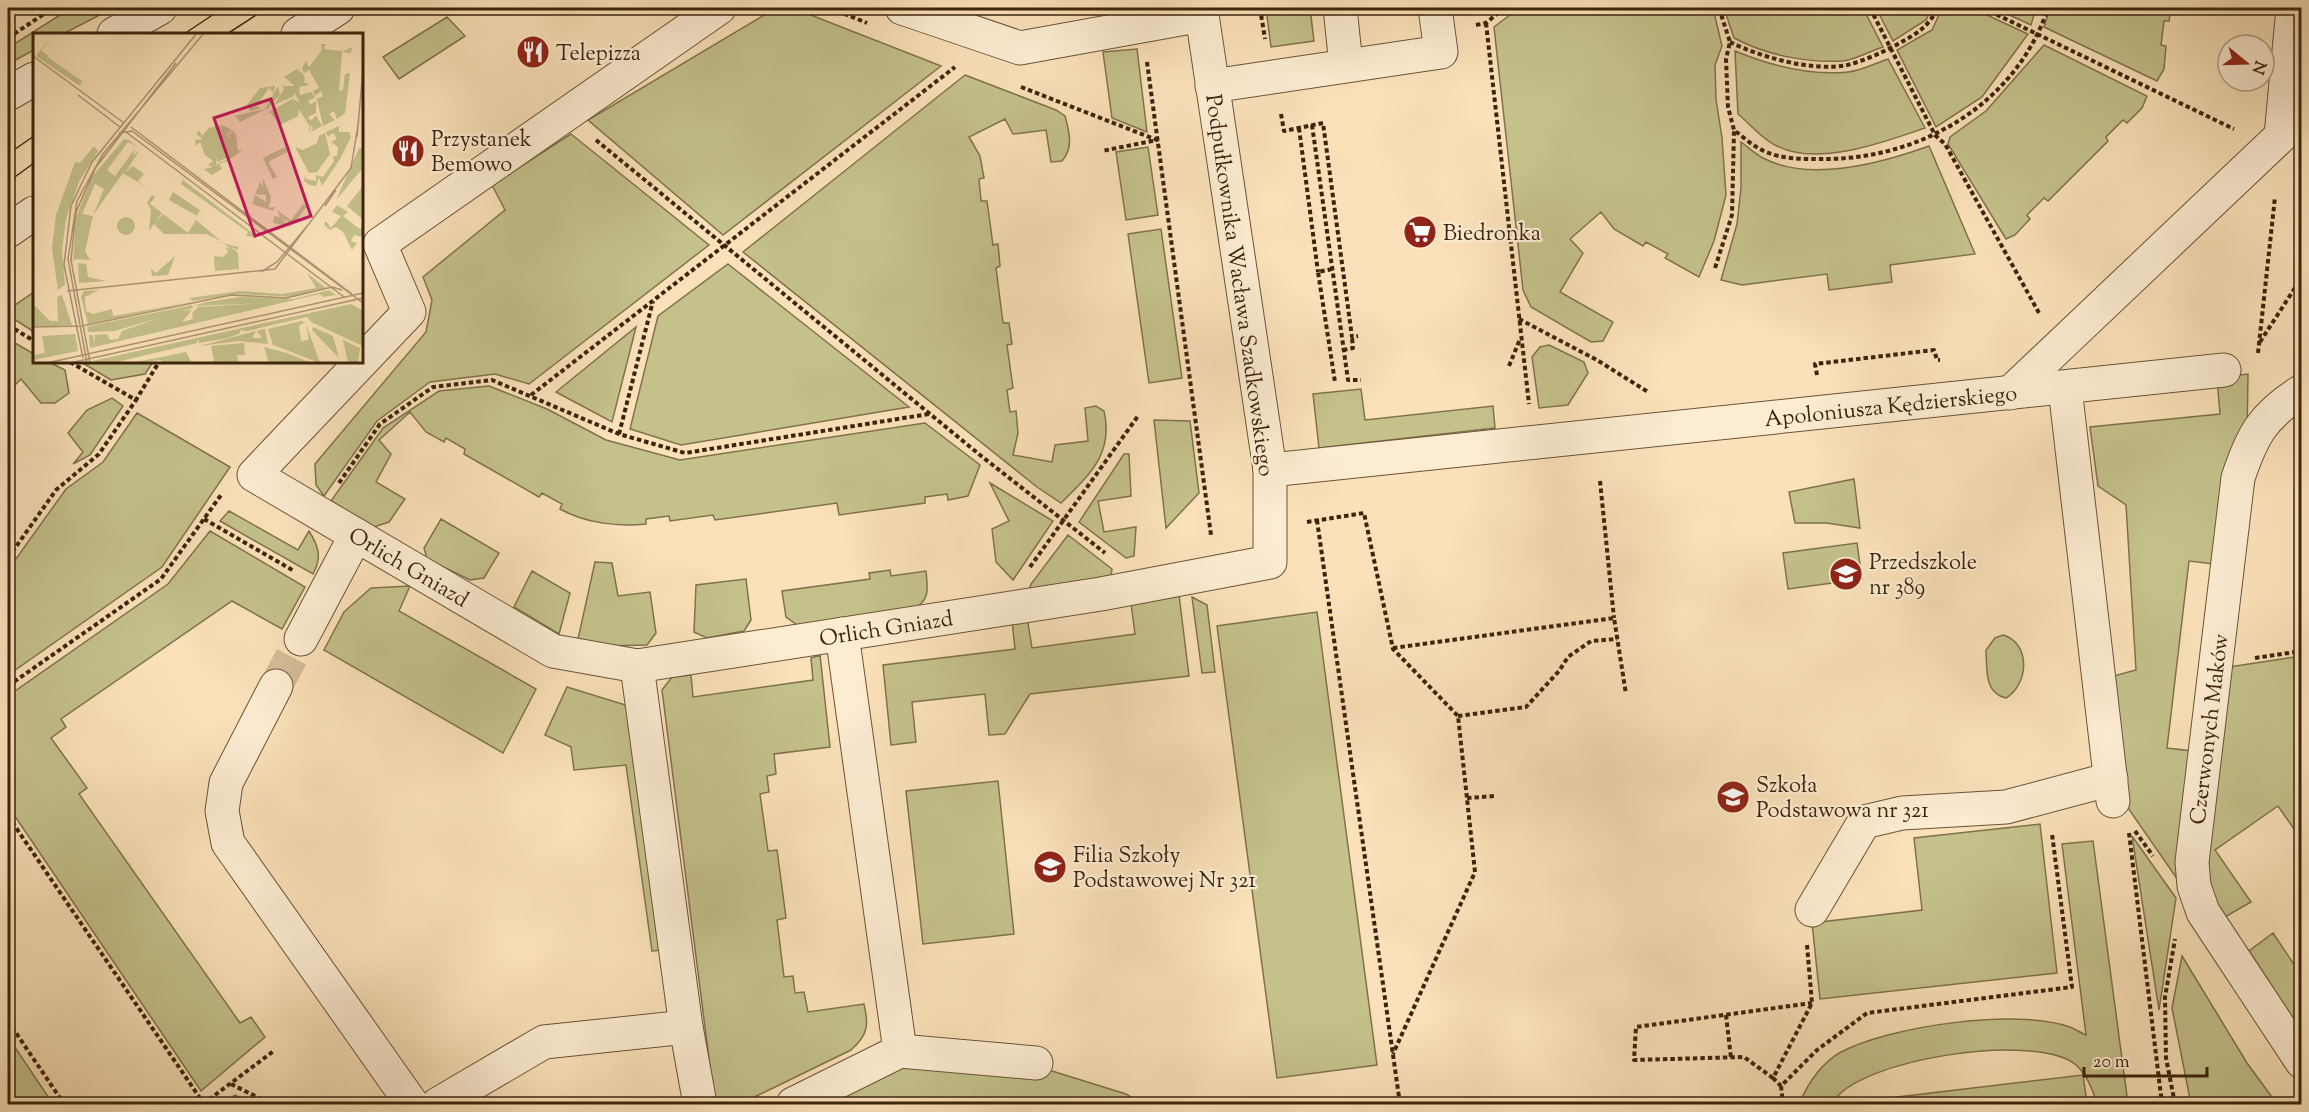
<svg xmlns="http://www.w3.org/2000/svg" width="2309" height="1112" viewBox="0 0 2309 1112" font-family="'Sorts Mill Goudy',serif">
	<rect width="100%" height="100%" fill="#fae1b9"/>
	<filter id="stains"><feTurbulence type="fractalNoise" baseFrequency=".00333" numOctaves="4"/><feColorMatrix values="0 0 0 0 .2 0 0 0 0 .09 0 0 0 0 .02 0 0 0 .5 -.17"/></filter>
	<radialGradient id="worn" r=".72"><stop offset=".6" stop-color="#630" stop-opacity="0"/><stop offset="1" stop-color="#630" stop-opacity=".3"/></radialGradient>
	<path fill="#c4c18b" stroke="#80724c" stroke-width="1.5" d="M 71,8 L 113,8 L 63,34 L 34,34 L 34,50 L 8,64 L 8,48 Z
		M 776,8 L 793,8 L 941,66 L 723,235 L 588,120 Z
		M 1094,8 L 1129,8 L 1130,11 L 1095,15 Z
		M 1266,8 L 1310,8 L 1314,41 L 1271,47 Z
		M 1519,8 L 1713,8 L 1722,46 L 1715,65 L 1716,99 L 1722,138 L 1726,195 L 1714,241 L 1699,277 L 1665,258 L 1668,254 L 1646,242 L 1643,246 L 1614,229 L 1601,212 L 1570,239 L 1583,253 L 1560,292 L 1613,322 L 1603,341 L 1591,342 L 1531,307 L 1523,290 L 1494,27 Z
		M 1724,8 L 1863,8 L 1883,47 C 1870,51 1855,60 1843,61 C 1806,63 1766,55 1734,38 Z
		M 1876,8 L 1932,8 L 1926,20 L 1893,41 Z
		M 1942,8 L 1972,8 L 2028,34 L 1982,97 L 1936,127 L 1897,50 L 1932,30 Z
		M 1994,8 L 2036,8 L 2031,25 Z
		M 2050,8 L 2171,8 L 2169,21 L 2164,21 L 2161,45 L 2166,46 L 2164,69 L 2157,81 L 2044,27 Z
		M 447,17 L 465,36 L 399,79 L 383,57 Z
		M 2044,45 L 2147,96 L 2142,108 L 2127,123 L 2123,120 L 2106,137 L 2108,141 L 2048,201 L 2044,198 L 2027,215 L 2030,219 L 2015,235 L 2006,239 L 1948,144 L 1950,137 L 1986,111 Z
		M 1137,49 L 1147,132 L 1112,118 L 1103,52 Z
		M 1735,51 C 1769,65 1810,76 1848,72 C 1861,71 1876,63 1888,59 L 1925,128 C 1884,142 1818,167 1777,146 C 1763,140 1750,124 1738,114 Z
		M 965,75 L 1056,110 L 1065,116 C 1069,131 1074,148 1062,161 L 1051,162 L 1046,130 L 1013,134 L 1005,119 L 969,137 L 980,156 L 984,178 L 979,179 L 981,201 L 987,201 L 993,245 L 998,244 L 1000,266 L 996,268 L 1003,323 L 1009,323 L 1012,344 L 1007,345 L 1013,388 L 1007,390 L 1010,412 L 1016,411 L 1018,433 L 1013,455 L 1052,462 L 1055,445 L 1088,441 L 1085,408 L 1096,406 L 1104,411 C 1114,454 1089,475 1061,503 L 1037,487 L 743,252 Z
		M 571,134 L 709,245 L 529,384 L 495,374 L 430,382 L 377,421 L 324,496 L 316,485 L 315,464 L 426,332 L 432,300 L 423,277 L 505,210 L 492,185 Z
		M 1741,142 C 1748,147 1755,154 1763,158 C 1811,183 1882,163 1929,146 L 1975,254 L 1890,265 L 1892,282 L 1829,290 L 1827,274 L 1742,285 L 1721,280 L 1737,224 L 1741,188 Z
		M 1148,147 L 1158,215 L 1126,220 L 1116,152 Z
		M 1161,229 L 1182,378 L 1149,383 L 1128,234 Z
		M 728,264 L 909,407 L 681,445 L 630,429 L 658,316 Z
		M 34,292 L 34,332 L 8,315 L 8,310 Z
		M 636,327 L 612,422 L 556,392 Z
		M 8,339 L 34,354 L 34,362 L 49,362 L 65,370 L 69,393 L 55,403 L 41,403 L 21,379 L 8,392 Z
		M 1549,345 L 1584,362 L 1588,373 L 1568,405 L 1539,408 L 1532,357 L 1540,347 Z
		M 81,362 L 153,362 L 145,374 L 111,380 Z
		M 2248,374 L 2247,437 L 2214,564 L 2189,561 L 2167,748 L 2193,751 L 2180,883 L 2128,808 L 2110,677 L 2136,670 L 2126,505 L 2098,486 L 2090,427 L 2220,414 L 2217,378 Z
		M 489,386 L 547,409 L 606,440 L 680,460 L 925,423 L 980,465 L 968,496 L 948,500 L 947,494 L 925,497 L 925,503 L 839,515 L 837,503 L 715,520 L 713,515 L 670,521 L 669,516 L 646,519 L 646,524 C 617,527 585,523 560,509 L 562,504 L 542,493 L 539,497 L 464,454 L 465,449 L 446,438 L 444,442 L 426,432 L 410,412 L 379,440 L 391,454 L 376,482 L 405,499 L 389,522 L 374,527 L 331,501 L 383,428 L 439,391 Z
		M 1361,389 L 1365,420 L 1493,406 L 1495,428 L 1319,448 L 1313,394 Z
		M 112,398 L 123,406 L 90,455 L 73,464 L 83,452 L 68,433 L 87,410 Z
		M 137,413 L 230,467 L 162,567 L 8,675 L 8,570 L 66,489 L 103,462 Z
		M 1154,420 L 1190,421 L 1199,493 L 1166,528 Z
		M 1124,454 L 1129,454 L 1131,496 L 1098,501 L 1104,532 L 1136,527 L 1134,556 L 1126,558 L 1079,522 Z
		M 1854,479 L 1860,528 L 1827,523 L 1795,523 L 1789,492 Z
		M 990,483 L 1053,521 L 1013,580 L 996,562 L 992,529 L 1009,521 Z
		M 229,511 L 298,550 L 309,531 C 319,547 322,557 313,574 L 220,521 Z
		M 441,519 L 499,553 L 484,578 L 470,580 L 427,559 L 424,548 Z
		M 210,531 L 305,587 L 282,629 L 232,601 L 61,719 L 66,727 L 51,738 L 87,788 L 79,794 L 240,1023 L 251,1017 L 265,1037 L 201,1091 L 8,806 L 8,696 L 168,584 Z
		M 1068,535 L 1112,569 L 1111,576 L 1028,593 L 1031,584 Z
		M 1857,543 L 1862,579 L 1788,589 L 1783,553 Z
		M 595,562 L 612,563 L 618,596 L 650,592 L 656,633 L 647,645 L 602,646 L 578,639 Z
		M 890,570 L 891,576 L 926,571 C 928,591 930,600 912,610 L 797,625 L 786,617 L 782,591 L 870,579 L 869,573 Z
		M 532,571 L 570,593 L 559,634 L 514,607 Z
		M 746,579 L 751,620 L 744,631 L 707,638 L 694,632 L 696,585 Z
		M 410,586 L 399,611 L 536,689 L 503,753 L 324,650 L 344,612 L 371,588 Z
		M 1179,595 L 1189,676 L 1030,694 L 1005,734 L 989,735 L 985,694 L 912,702 L 916,742 L 891,745 L 883,665 L 1015,649 L 1012,621 L 1027,617 L 1032,648 L 1135,634 L 1131,603 Z
		M 1192,597 L 1207,605 L 1215,672 L 1202,673 Z
		M 1317,612 L 1377,1065 L 1277,1078 L 1217,626 Z
		M 2003,635 C 2031,643 2029,684 2006,698 C 1984,693 1987,669 1986,650 L 1995,638 Z
		M 820,655 L 830,747 L 774,754 L 776,774 L 767,776 L 769,792 L 760,794 L 768,851 L 777,850 L 786,918 L 777,920 L 784,977 L 793,976 L 795,993 L 804,992 L 808,1012 L 864,1004 C 869,1025 868,1035 851,1050 L 740,1104 L 719,1104 L 713,1090 L 662,690 L 672,677 L 691,675 L 693,697 L 813,680 L 811,658 Z
		M 2301,656 L 2301,839 L 2278,806 L 2215,850 L 2251,902 L 2225,917 L 2211,894 L 2203,862 L 2223,668 Z
		M 567,687 L 632,707 L 663,950 L 652,951 L 626,765 L 574,770 L 571,747 L 545,735 Z
		M 998,781 L 1014,934 L 923,944 L 906,791 Z
		M 2040,824 L 2057,973 L 1820,999 L 1812,923 L 1922,910 L 1914,838 Z
		M 2132,836 L 2176,898 L 2159,1010 Z
		M 2093,841 L 2128,1104 L 2097,1104 C 2093,1090 2087,1075 2076,1065 C 2039,1032 1855,1058 1832,1104 L 1799,1104 C 1808,1083 1820,1064 1841,1052 C 1890,1026 2017,1008 2070,1027 C 2075,1029 2081,1033 2086,1035 L 2062,844 Z
		M 2273,933 L 2301,975 L 2300,1029 L 2249,951 Z
		M 2182,956 L 2247,1063 L 2277,1104 L 2191,1104 L 2172,1008 Z
		M 8,1037 L 53,1104 L 8,1104 Z
		M 968,1064 L 1052,1071 L 1126,1094 L 1135,1099 L 1137,1104 L 817,1104 L 895,1067 Z
		M 2083,1075 L 2087,1104 L 1847,1104 L 1847,1103 Z
		M 235,1095 L 253,1104 L 222,1104 Z"/>
	<g fill="none" stroke-linecap="round" stroke-linejoin="round">
		<path stroke="#d4bb96" stroke-width="33" stroke-dasharray="33 16" stroke-linecap="butt" d="M 276,686 L 301,639"/>
		<defs>
			<g id="minor">
				<path id="s1" d="M 719,8 L 380,244 L 409,312 L 254,475 L 553,651 L 637,666 L 1101,594 L 1270,562 L 1270,470 L 1201,8"/>
				<path d="M 902,8 L 1020,48 L 1202,15"/>
				<path d="M 1340,8 L 1346,65"/>
				<path d="M 114,34 L 160,8"/>
				<path d="M 298,34 L 338,8"/>
				<path d="M 1212,86 L 1441,52 L 1435,8"/>
				<path d="M 8,94 L 34,79"/>
				<path d="M 8,231 L 34,213"/>
				<path d="M 2065,388 L 2113,801"/>
				<path d="M 2302,391 C 2262,416 2252,436 2238,478 L 2192,862 L 2194,886 L 2203,912 L 2302,1062"/>
				<path d="M 2010,393 L 2281,136 L 2293,8"/>
				<path id="s2" d="M 1270,470 L 2224,370"/>
				<path d="M 842,634 L 900,1051"/>
				<path d="M 301,639 L 356,535"/>
				<path d="M 637,666 L 686,1027 L 700,1104"/>
				<path d="M 276,686 L 226,783 L 222,811 L 228,843 L 412,1104"/>
				<path d="M 1812,910 L 1864,822 L 1902,813 L 2006,807 L 2111,779"/>
				<path d="M 438,1104 L 544,1042 L 686,1027"/>
				<path d="M 793,1104 L 900,1051 L 1036,1063"/>
			</g>
		</defs>
		<use href="#minor" stroke="#6c5337" stroke-width="35"/>
		<path stroke="#3c240c" stroke-width="4" stroke-dasharray="4.5 3" stroke-linecap="butt" d="M 830,8 L 867,23
			M 1260,8 L 1265,39
			M 1719,8 L 1730,42 L 1726,59 L 1728,107 L 1734,130 C 1743,137 1753,146 1764,151 C 1783,160 1806,159 1827,159 C 1924,158 2017,102 2048,8
			M 1870,8 L 1935,135 L 1945,144 L 2039,313
			M 1983,8 L 2234,129
			M 1486,23 L 1529,404
			M 1476,25 L 1486,23 L 1504,8
			M 8,38 L 53,8
			M 1730,42 C 1760,57 1813,72 1847,65 C 1864,61 1883,52 1898,44 C 1918,33 1927,28 1938,8
			M 1147,62 L 1211,535
			M 1021,87 L 1157,140 L 1102,151
			M 1281,114 L 1284,131 L 1323,123 L 1352,337 L 1358,336
			M 1312,125 L 1348,380 L 1361,380
			M 1299,128 L 1318,272
			M 596,140 L 980,455 L 1105,553
			M 1715,268 L 1732,215 L 1734,131
			M 1332,269 L 1318,272 L 1335,382
			M 1519,319 L 1597,360 L 1648,392
			M 8,325 L 34,341
			M 2260,342 L 2302,277
			M 1343,350 L 1353,348 L 1352,337
			M 2258,353 L 2275,197
			M 70,362 L 136,400 L 159,362
			M 1509,366 L 1520,339
			M 1817,375 L 1815,364 L 1934,350 L 1937,360 L 1940,360
			M 531,395 L 955,67
			M 619,434 L 653,301
			M 1600,481 L 1614,618
			M 339,483 L 380,424 L 433,387 L 492,380 L 619,434 L 685,453 L 929,414
			M 204,519 L 294,571
			M 1317,520 L 1400,1104
			M 1307,522 L 1364,513 L 1393,649 L 1458,716 L 1475,872 L 1393,1054
			M 8,558 L 56,490 L 99,454 L 136,400
			M 1030,567 L 1138,416
			M 1393,648 L 1614,618 L 1626,694
			M 2255,658 L 2302,651
			M 8,686 L 161,579 L 221,495
			M 1458,716 L 1526,707 L 1559,671 L 1568,657 L 1591,641 L 1617,639
			M 1467,798 L 1495,796
			M 8,816 L 204,1104
			M 2135,831 L 2153,856
			M 2129,833 L 2162,1104
			M 1807,945 L 1812,1003 L 1773,1078 L 1781,1086 L 1817,1050 L 1867,1013 L 2072,987 L 2052,834
			M 1726,1015 L 1731,1058
			M 8,1021 L 64,1104
			M 1773,1078 L 1744,1057 L 1634,1060 L 1636,1027 L 1812,1003
			M 231,1084 L 271,1104
			M 1781,1086 L 1783,1104
			M 203,1104 L 275,1050
			M 2175,1104 L 2166,1058 L 2165,997 L 2175,939"/>
		<use href="#minor" stroke="#fcecd2" stroke-width="33"/>
		<path stroke="#3c240c" stroke-width="1.5" d="M 184,34 L 223,8
			M 227,34 L 267,8
			M 8,154 L 34,136
			M 8,182 L 34,163"/>
	</g>
	<defs>
		<symbol id="restaurant-disc" viewBox="-11 -11 22 22"><circle r="9.5" fill="#8f2418" stroke="#fcecd2"/><path d="M-5-6h1v4h1v-4h1v4h1v-4h1v5L-1.5 .5V6h-2V.5L-5-1ZM5-6V6H3V1.5H1.5Q1.5-4 5-6Z" fill="#fff"/></symbol>
		<symbol id="supermarket-disc" viewBox="-11 -11 22 22"><circle r="9.5" fill="#8f2418" stroke="#fcecd2"/><path d="M-6-5.5h2.5l.6 2H6L4.5 2H-2.5L-4.4-4H-6ZM-1.5 3.2a1.3 1.3 0 1 0 .1 0ZM3 3.2a1.3 1.3 0 1 0 .1 0Z" fill="#fff"/></symbol>
		<symbol id="school-disc" viewBox="-11 -11 22 22"><circle r="9.5" fill="#8f2418" stroke="#fcecd2"/><path d="M0-5L7-2L0 1L-7-2ZM-4 1L0 2.5L4 1V4Q0 6-4 4Z" fill="#fff"/></symbol>
	</defs>
	<g fill-rule="evenodd">
		<use href="#restaurant-disc" x="514" y="33" width="38" height="38"/>
		<use href="#restaurant-disc" x="389" y="132" width="38" height="38"/>
		<use href="#supermarket-disc" x="1401" y="213" width="38" height="38"/>
		<use href="#school-disc" x="1827" y="555" width="38" height="38"/>
		<use href="#school-disc" x="1714" y="778" width="38" height="38"/>
		<use href="#school-disc" x="1031" y="848" width="38" height="38"/>
	</g>
	<g text-anchor="middle" stroke-width="4.5" stroke-linejoin="round" paint-order="stroke">
		<g font-size="22" fill="#3c240c" stroke="#fcecd2" text-anchor="start">
			<text x="556" y="60">Telepizza</text>
			<text x="431" y="146">Przystanek<tspan x="431" dy="25">Bemowo</tspan></text>
			<text x="1443" y="240">Biedronka</text>
			<text x="1869" y="569">Przedszkole<tspan x="1869" dy="25">nr 389</tspan></text>
			<text x="1756" y="792">Szkoła<tspan x="1756" dy="25">Podstawowa nr 321</tspan></text>
			<text x="1073" y="862">Filia Szkoły<tspan x="1073" dy="25">Podstawowej Nr 321</tspan></text>
		</g>
		<g font-size="22" fill="#3c240c" stroke="#fcecd2">
			<text transform="translate(1241 285) rotate(82)" y="8">Podpułkownika Wacława Szadkowskiego</text>
			<text dy="8" stroke="none"><textPath href="#s2" startOffset="624">Apoloniusza Kędzierskiego</textPath></text>
			<text dy="8" stroke="none"><textPath href="#s1" startOffset="892">Orlich Gniazd</textPath></text>
			<text dy="8" stroke="none"><textPath href="#s1" startOffset="1396">Orlich Gniazd</textPath></text>
			<text transform="translate(2208 729) rotate(-83)" y="8">Czerwonych Maków</text>
		</g>
	</g>
	<g transform="translate(33 33)">
		<rect width="330" height="330" fill="#fae1b9"/>
		<path d="M 14,9 L 19,14 L 14,10 L 8,18 L 16,23 L 13,27 L 16,25 L 49,48 L 47,53 L 3,23 ZM 288,11 L 293,11 L 291,16 L 308,18 L 309,12 L 309,19 L 319,14 L 318,20 L 309,19 L 306,58 L 310,57 L 312,41 L 317,40 L 312,80 L 304,86 L 301,78 L 296,81 L 302,87 L 290,93 L 284,66 L 290,63 L 288,58 L 282,63 L 280,58 L 286,55 L 276,37 L 271,40 L 269,35 L 273,28 L 276,34 L 289,17 ZM 265,35 L 272,44 L 271,50 L 274,50 L 275,52 L 266,54 L 267,62 L 279,59 L 282,65 L 275,67 L 277,72 L 283,68 L 283,80 L 275,84 L 278,88 L 283,82 L 289,93 L 278,99 L 280,95 L 277,91 L 278,95 L 275,101 L 277,94 L 259,65 L 267,70 L 261,59 L 261,63 L 241,72 L 251,56 L 249,53 L 262,53 L 251,44 L 264,36 L 268,43 ZM 242,53 L 240,60 L 236,55 L 223,73 L 228,75 L 217,78 L 214,72 L 227,55 ZM 245,53 L 247,62 L 235,75 L 207,89 L 202,83 L 232,76 ZM 259,66 L 266,76 L 265,83 L 247,92 L 237,79 L 229,83 ZM 188,92 L 188,97 L 189,92 L 199,97 L 194,102 L 198,107 L 195,102 L 200,98 L 203,102 L 205,118 L 211,116 L 197,126 L 191,119 L 193,125 L 185,129 L 184,124 L 183,134 L 184,131 L 193,127 L 197,127 L 186,131 L 189,136 L 179,142 L 171,136 L 180,134 L 175,132 L 180,128 L 172,122 L 167,109 L 163,113 L 162,107 L 170,106 L 163,101 L 166,97 L 169,103 L 176,95 ZM 306,93 L 306,99 L 316,99 L 318,104 L 307,126 L 289,153 L 286,144 L 283,153 L 277,152 L 271,148 L 273,141 L 273,146 L 283,148 L 283,142 L 290,144 L 301,128 L 300,123 L 304,123 L 305,114 L 298,109 L 304,106 L 300,100 L 295,104 L 293,99 ZM 292,100 L 297,121 L 284,139 L 276,140 L 262,114 L 270,117 L 284,110 L 286,103 ZM 91,106 L 95,107 L 106,115 L 95,109 L 74,137 L 82,143 L 102,116 L 100,123 L 107,116 L 92,140 L 99,133 L 103,135 L 111,141 L 105,148 L 113,154 L 90,140 L 60,182 L 71,156 L 62,151 L 49,181 L 60,183 L 52,218 L 57,227 L 42,226 L 40,229 L 43,185 L 59,144 ZM 61,113 L 65,118 L 46,149 L 33,186 L 29,218 L 32,252 L 25,257 L 19,215 L 23,182 L 42,129 L 47,130 ZM 252,114 L 254,119 L 235,129 L 244,144 L 240,146 L 230,125 ZM 326,115 L 330,115 L 329,136 L 303,167 ZM 230,145 L 238,164 L 236,175 L 242,174 L 240,178 L 219,171 L 222,162 L 233,169 L 233,162 L 222,161 L 227,149 L 230,154 ZM 150,147 L 218,199 L 224,204 L 213,203 L 215,199 L 148,151 ZM 330,153 L 330,181 L 328,185 L 314,173 ZM 140,159 L 167,177 L 164,183 L 136,167 ZM 119,162 L 122,164 L 117,171 L 129,180 L 122,190 L 130,181 L 155,200 L 163,187 L 188,208 L 173,201 L 131,201 L 121,191 L 116,198 L 118,177 L 114,170 ZM 270,171 L 274,173 L 260,192 L 248,184 L 258,194 L 240,190 L 241,183 L 247,184 L 244,177 L 258,187 ZM 304,172 L 315,179 L 310,183 L 324,194 L 328,196 L 330,190 L 330,204 L 321,202 L 318,208 L 324,210 L 319,217 L 310,199 L 303,194 L 297,197 L 291,192 L 293,188 L 298,195 L 308,183 L 299,179 ZM84 193a9 9 0 1 1 18 0a9 9 0 1 1-18 0ZM 180,208 L 206,214 L 204,217 L 197,213 L 205,220 L 206,236 L 182,238 L 181,223 L 190,224 L 195,219 L 192,214 L 198,217 L 191,210 ZM 142,223 L 135,242 L 119,243 L 118,236 L 123,240 ZM 45,230 L 53,231 L 55,244 L 73,248 L 46,250 ZM 274,240 L 293,255 L 261,264 L 206,261 L 160,268 L 156,265 L 207,258 L 249,261 L 283,255 ZM 66,257 L 52,264 L 53,278 L 60,281 L 79,276 L 80,283 L 159,269 L 55,291 L 48,264 L 51,258 ZM 296,257 L 303,262 L 290,264 L 287,261 L 57,315 L 56,302 L 60,302 L 61,313 L 62,302 L 74,301 L 77,307 L 85,306 L 89,298 L 143,279 L 159,277 L 149,289 L 160,286 L 159,280 L 165,274 L 234,270 L 161,273 L 173,269 L 207,264 L 261,266 ZM 29,262 L 39,292 L 0,294 L 0,271 L 17,288 L 25,288 L 24,264 ZM 318,271 L 330,278 L 330,313 L 278,289 L 274,284 L 214,298 L 207,297 L 207,300 L 195,305 L 166,310 L 165,306 L 164,310 L 80,330 L 59,328 ZM 159,272 L 160,275 L 82,298 L 55,299 L 54,294 L 61,292 ZM 268,288 L 272,289 L 266,293 L 268,308 L 276,307 L 273,291 L 287,330 L 240,312 L 235,296 ZM 280,294 L 300,303 L 306,325 L 279,297 ZM 232,296 L 235,311 L 205,308 L 167,313 L 223,298 L 219,305 L 229,305 L 224,298 ZM 9,303 L 42,301 L 45,318 L 0,327 L 0,322 L 12,320 ZM 310,307 L 327,315 L 325,330 L 315,330 ZM 211,310 L 212,322 L 204,322 L 206,330 L 172,330 L 181,328 L 178,313 ZM 231,314 L 254,320 L 278,330 L 236,330 ZM 153,319 L 159,330 L 128,330 L 128,327 L 99,330 Z" fill="#c4c18b"/>
		<path fill="none" stroke="#ae9574" stroke-width="1.5" d="M 0,23 L 91,90M 45,62 L 87,94M 98,94 L 319,261M 93,99 L 311,264M 86,100 L 99,98 L 330,270M 324,104 L 330,36M 292,173 L 303,157M 228,239 L 244,229 L 275,192M 34,258 L 242,236 L 318,135 L 326,86M 0,294 L 49,293 L 198,262 L 253,265 L 299,254 L 309,257M 50,325 L 31,232 L 38,173 L 59,129 L 164,0M 14,330 L 330,260M 37,330 L 330,265M 54,330 L 35,226 L 44,168 L 70,121 L 171,0M 57,330 L 38,227 L 43,179 L 63,134 L 143,30"/>
		<path fill="#c2185b" fill-opacity="0.15" stroke="#c2185b" stroke-width="3" d="M 238,66 L 278,183 L 222,203 L 181,85 Z"/>
		<rect width="330" height="330" fill="none" stroke="#3c240c" stroke-width="3"/>
	</g>
	<rect width="2309" height="1112" fill="none" stroke="#fae1b9" stroke-width="30"/>
	<rect x="9" y="9" width="2291" height="1094" fill="none" stroke="#3c240c" stroke-width="3"/>
	<rect x="15" y="15" width="2279" height="1082" fill="none" stroke="#3c240c" stroke-width="1.5"/>
	<g transform="translate(2246 63) rotate(109)"><circle r="28" fill="#fcecd2" stroke="#af9c83" stroke-width="1.5"/>
	<path d="M0-4.5L10 22L0 15L-10 22Z" fill="#8f2418"/>
	<text y="-9" font-size="16" font-weight="bold" text-anchor="middle" fill="#3c240c">N</text>
	</g>
	<path d="M2084 1067v9h123v-9" fill="none" stroke="#3c240c" stroke-width="3"/>
	<text x="2093" y="1067" font-size="18" fill="#3c240c" stroke="#fcecd2" stroke-width="4.5" paint-order="stroke">20 m</text>
	<rect width="100%" height="100%" filter="url(#stains)"/>
	<rect width="100%" height="100%" fill="url(#worn)"/>
</svg>
